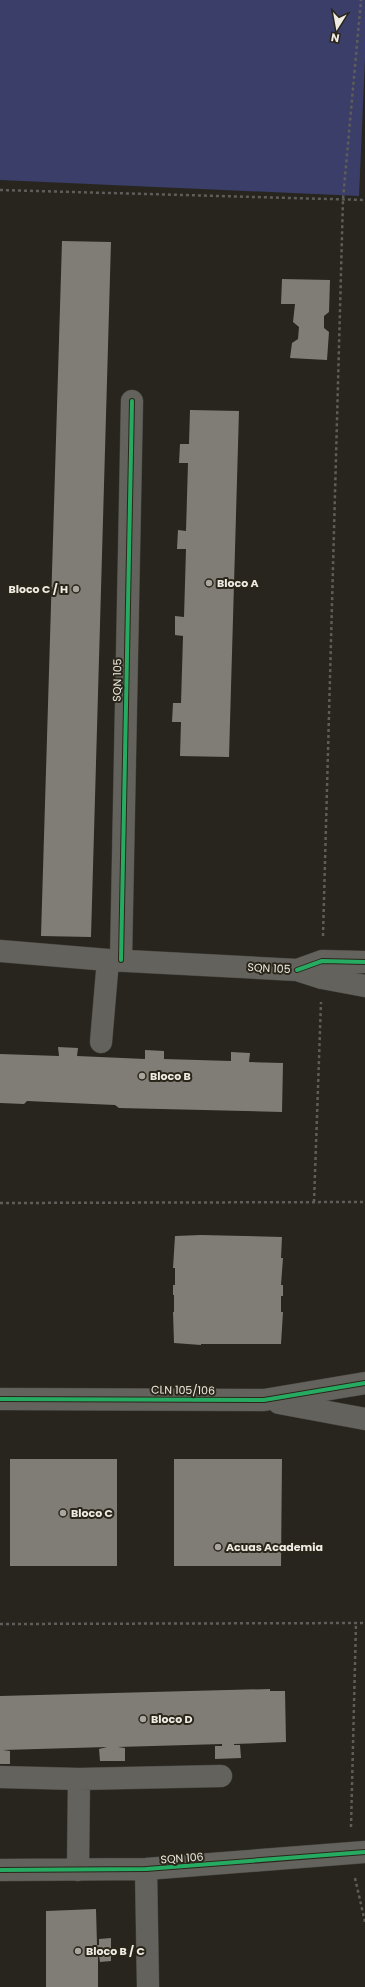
<svg xmlns="http://www.w3.org/2000/svg" width="365" height="1987" viewBox="0 0 365 1987" font-family="Poppins,sans-serif">
	<rect width="100%" height="100%" fill="#27251e"/>
	<path fill="#3a3e68" d="M 0,0 L 365,0 L 365,59 L 359,196 L 0,180 Z"/>
	<path fill="#807d77" d="M 62,241 L 111,242 L 91,937 L 41,936 Z
		M 282,279 L 330,280 L 329,312 L 324,316 L 324,328 L 329,332 L 327,360 L 290,358 L 292,343 L 298,339 L 299,327 L 293,322 L 295,304 L 281,304 Z
		M 190,410 L 239,411 L 229,757 L 180,756 L 181,722 L 172,722 L 173,703 L 181,703 L 183,636 L 175,635 L 175,616 L 184,617 L 186,549 L 177,549 L 178,530 L 186,531 L 188,463 L 179,463 L 180,444 L 189,444 Z
		M 58,1047 L 78,1048 L 77,1056 L 145,1059 L 145,1050 L 164,1051 L 164,1059 L 231,1061 L 231,1052 L 250,1053 L 249,1062 L 283,1063 L 282,1112 L 119,1108 L 115,1105 L 27,1101 L 24,1104 L 0,1103 L 0,1054 L 59,1056 Z
		M 201,1235 L 282,1237 L 281,1258 L 283,1258 L 281,1285 L 283,1285 L 283,1296 L 281,1296 L 281,1312 L 283,1312 L 281,1344 L 201,1344 L 201,1345 L 174,1343 L 173,1312 L 174,1312 L 174,1295 L 173,1295 L 173,1285 L 175,1285 L 175,1268 L 173,1268 L 175,1236 Z
		M 10,1459 L 117,1459 L 117,1566 L 10,1566 Z
		M 174,1459 L 282,1459 L 281,1566 L 174,1566 Z
		M 270,1689 L 270,1691 L 285,1691 L 286,1742 L 234,1744 L 234,1745 L 240,1745 L 241,1758 L 215,1759 L 215,1746 L 222,1746 L 222,1744 L 118,1747 L 125,1748 L 125,1761 L 100,1761 L 99,1749 L 107,1747 L 3,1750 L 10,1751 L 10,1764 L 0,1764 L 0,1696 Z
		M 96,1909 L 97,1945 L 99,1945 L 99,1939 L 111,1938 L 111,1961 L 100,1962 L 99,1956 L 98,1956 L 98,1987 L 46,1987 L 46,1911 Z"/>
	<g fill="none" stroke-linecap="round" stroke-linejoin="round">
		<defs>
			<path id="minor" d="M 0,951 L 108,960 L 297,970 L 322,978 L 365,986
				M 121,960 L 132,401
				M 297,970 L 322,961 L 365,962
				M 101,1042 L 108,960
				M 0,1399 L 264,1400 L 365,1383
				M 279,1403 L 365,1419
				M 0,1777 L 79,1779 L 78,1870
				M 79,1779 L 221,1776
				M 146,1869 L 148,1987
				M 0,1870 L 146,1869 L 365,1852"/>
		</defs>
		<use href="#minor" stroke="#45423c" stroke-width="23"/>
		<path stroke="#5f5d59" stroke-width="2.5" stroke-dasharray="3 3" stroke-linecap="butt" d="M 0,190 L 365,200
			M 323,936 L 343,199 L 361,0
			M 314,1202 L 321,1002
			M 0,1203 L 365,1202
			M 0,1624 L 365,1623
			M 351,1827 L 356,1623
			M 355,1878 L 365,1922"/>
		<use href="#minor" stroke="#64625d" stroke-width="22"/>
		<defs>
			<path id="cycleway" d="M 121,960 L 132,401
				M 297,970 L 322,961 L 365,962
				M 0,1399 L 264,1400 L 365,1383
				M 0,1870 L 146,1869 L 365,1852"/>
		</defs>
		<use href="#cycleway" stroke="#2b261a" stroke-width="6"/>
		<use href="#cycleway" stroke="#26ab63" stroke-width="4"/>
	</g>
	<g fill="#a9a69f" stroke="#2b261a" stroke-width="1.5">
		<circle cx="209" cy="583" r="4"/>
		<circle cx="76" cy="589" r="4"/>
		<circle cx="142" cy="1076" r="4"/>
		<circle cx="63" cy="1513" r="4"/>
		<circle cx="218" cy="1547" r="4"/>
		<circle cx="143" cy="1719" r="4"/>
		<circle cx="78" cy="1951" r="4"/>
	</g>
	<g text-anchor="middle" stroke-width="4" stroke-linejoin="round" paint-order="stroke">
		<g font-size="11" font-weight="bold" fill="#efece4" stroke="#2b261a" text-anchor="start">
			<text x="217" y="587">Bloco A</text>
			<text x="68" y="593" text-anchor="end">Bloco C / H</text>
			<text x="150" y="1080">Bloco B</text>
			<text x="71" y="1517">Bloco C</text>
			<text x="226" y="1551">Acuas Academia</text>
			<text x="151" y="1723">Bloco D</text>
			<text x="86" y="1955">Bloco B / C</text>
		</g>
		<g font-size="11" fill="#efece4" stroke="#2b261a">
			<text transform="translate(117 680) rotate(-89)" y="4">SQN 105</text>
			<text transform="translate(269 968) rotate(3)" y="4">SQN 105</text>
			<text transform="translate(183 1390) rotate(1)" y="4">CLN 105/106</text>
			<text transform="translate(182 1858) rotate(-4)" y="4">SQN 106</text>
		</g>
	</g>
	<g transform="translate(337 28) rotate(191)" stroke="#2b261a" stroke-width="3" paint-order="stroke">
	<path d="M0-3L7 15L0 10L-7 15Z" fill="#efece4"/>
	<text y="-6" font-size="11" font-weight="bold" text-anchor="middle" fill="#efece4">N</text>
	</g>
</svg>
